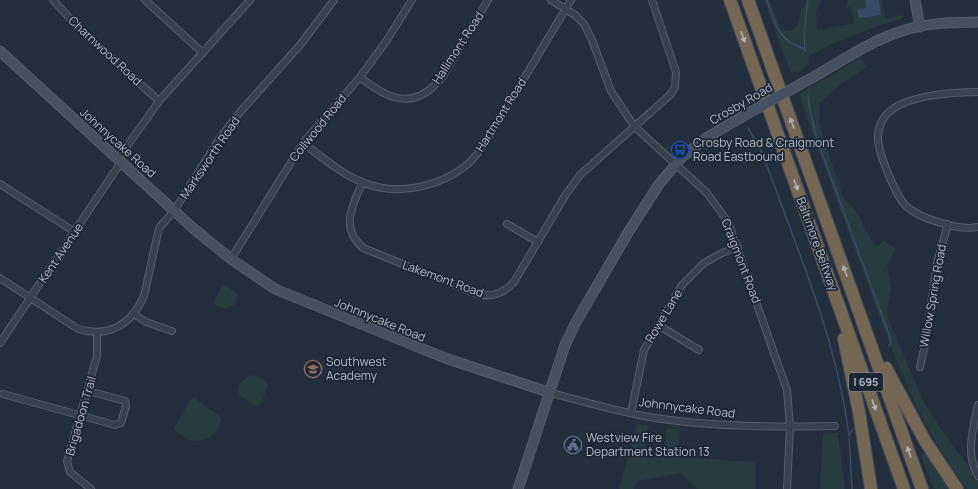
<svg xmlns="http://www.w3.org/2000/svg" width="978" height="489" viewBox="0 0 978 489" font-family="Manrope,sans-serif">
	<rect width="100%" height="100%" fill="#242f3e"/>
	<path fill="#263c3f" d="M 764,0 L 770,0 L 781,30 L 792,31 L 797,25 L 806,0 L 821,0 L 816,14 L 817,30 L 904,15 L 903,18 C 871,28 838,39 809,56 L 808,65 L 799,72 L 790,71 Z
		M 848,0 L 882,0 L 885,18 L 854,24 L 851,7 L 846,8 Z
		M 860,58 L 867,67 L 839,85 L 819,104 L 819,124 L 843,197 L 858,214 L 867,233 L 876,246 L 885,241 L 896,249 L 887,265 L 891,287 L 887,311 L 889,321 L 924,403 L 947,438 L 978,479 L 978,489 L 968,489 C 916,423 889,343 861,266 C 840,208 818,152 799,94 Z
		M 225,285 L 238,294 L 235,304 L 226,309 L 217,306 L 214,302 L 222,286 Z
		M 250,375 C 258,376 264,377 268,385 L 261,404 L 256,406 L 238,395 C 237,385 242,380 250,375 Z
		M 195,398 L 222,418 C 215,444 191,449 174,428 L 190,400 Z
		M 637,424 L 648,426 L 643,454 L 664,457 L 667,428 L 680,430 L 678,457 L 756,462 L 755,489 L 697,489 L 681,473 L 638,481 L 634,489 L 619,489 Z
		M 838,433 L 845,489 L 820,489 L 823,434 Z
		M 926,452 L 951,489 L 934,489 L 921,456 Z"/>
	<path fill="#394c67" d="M 865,0 L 879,0 L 881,15 L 859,18 L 857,10 L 866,8 Z"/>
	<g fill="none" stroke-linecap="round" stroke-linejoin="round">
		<path stroke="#394c67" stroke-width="1.5" d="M 767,0 C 775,24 778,41 805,49
			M 805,51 L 804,33 L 808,0
			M 808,94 L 809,106 L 817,140 L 889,334 L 891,342 L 889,346
			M 748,128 L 762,152 C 795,245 837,338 849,436
			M 852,489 L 849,436 L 853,429"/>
		<defs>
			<path id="street" d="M 53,0 L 77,26 L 159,101
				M 145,0 L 203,53
				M 551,0 L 575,15 L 584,24 L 592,40 L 611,91 L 634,126 L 707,193 L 728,222 L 787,390 L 790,427 L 787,489
				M 360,77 C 389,101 416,111 443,76 L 488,0
				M 978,92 C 955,92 907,95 889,112 C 883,117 878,127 878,136 C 877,151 896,196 906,206 C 920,219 960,231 978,227
				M 303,143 C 322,157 340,173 362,182 C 396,197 441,187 469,163 C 475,157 481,149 486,142 L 571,0
				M 118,159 L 159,101 L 250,0
				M 362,183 C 352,207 340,227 363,248 L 477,294 C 492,298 504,293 514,282 L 566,194 L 580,175 L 671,94 L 675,87 L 676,72 L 652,0
				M 0,184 L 75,232
				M 507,224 L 538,242
				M 231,259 L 303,143 L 360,77 L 387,40 L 412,0
				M 0,278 L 78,329 C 109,338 131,325 144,296 L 159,228 L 174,211 L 219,139 L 241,111 L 300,45 L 334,0
				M 134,314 L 146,322 L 172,331
				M 658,325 L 699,350
				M 0,343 L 121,162
				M 920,367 L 925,345 L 937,263 L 948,224
				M 548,392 C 584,402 619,412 655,418 C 715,427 775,427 835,426
				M 3,394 L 115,425 L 121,423 L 126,406 L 125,401 L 88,391
				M 978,405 C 973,429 965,453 978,476
				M 631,413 L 644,350 L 682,285 L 704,263 L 722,253 L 738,247
				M 91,489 L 70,472 L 67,461 L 97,356 L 97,333"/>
			<path id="secondary" d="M 915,0 L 920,27
				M 0,51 L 194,229 L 231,259 L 275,289 L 445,358 L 548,392
				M 815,76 C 842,61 869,42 899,32 C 924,23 952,22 978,22
				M 518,489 L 565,345 L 576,322 L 629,231 L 659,184 L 682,157 L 706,138 L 740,118"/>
			<path id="highway" d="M 730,0 L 904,489
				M 748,0 L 922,489
				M 844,339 L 859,412 L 871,489
				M 886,368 L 925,441 L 957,489"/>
		</defs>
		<use href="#street" stroke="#565f6c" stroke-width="8"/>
		<use href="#secondary" stroke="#565f6c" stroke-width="11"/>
		<use href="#highway" stroke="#434c59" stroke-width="14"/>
		<use href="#street" stroke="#38414e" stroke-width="6"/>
		<use href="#secondary" stroke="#465061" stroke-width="9"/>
		<use href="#highway" stroke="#746855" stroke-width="12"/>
		<defs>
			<path id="secondary-bridge" d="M 740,118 L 815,76"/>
		</defs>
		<use href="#secondary-bridge" stroke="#565f6c" stroke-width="11" stroke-linecap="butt"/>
		<use href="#secondary-bridge" stroke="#465061" stroke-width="9"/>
	</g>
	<defs><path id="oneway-solid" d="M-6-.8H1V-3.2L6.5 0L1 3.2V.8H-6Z"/></defs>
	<g fill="#aeb4bd">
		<use href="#oneway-solid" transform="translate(743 37) rotate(70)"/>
		<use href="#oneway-solid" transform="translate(792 123) rotate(-110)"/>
		<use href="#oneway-solid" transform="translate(796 185) rotate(70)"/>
		<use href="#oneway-solid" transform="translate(845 271) rotate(-110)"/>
		<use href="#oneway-solid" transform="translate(874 405) rotate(70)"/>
		<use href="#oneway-solid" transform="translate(909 452) rotate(-109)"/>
	</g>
	<defs>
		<symbol id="bus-ring" viewBox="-11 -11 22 22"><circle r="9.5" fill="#1d2633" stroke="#1a4fb4" stroke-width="1.5"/><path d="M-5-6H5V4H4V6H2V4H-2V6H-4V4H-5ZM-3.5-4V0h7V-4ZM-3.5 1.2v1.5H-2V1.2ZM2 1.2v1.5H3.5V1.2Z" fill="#1a4fb4"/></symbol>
		<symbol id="school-ring" viewBox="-11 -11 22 22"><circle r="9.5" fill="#1d2633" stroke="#8d6e63" stroke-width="1.5"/><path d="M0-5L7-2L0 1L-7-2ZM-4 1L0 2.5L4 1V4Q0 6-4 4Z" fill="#8d6e63"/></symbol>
		<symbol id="civic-ring" viewBox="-11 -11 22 22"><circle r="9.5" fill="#1d2633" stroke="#5c6f8a" stroke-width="1.5"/><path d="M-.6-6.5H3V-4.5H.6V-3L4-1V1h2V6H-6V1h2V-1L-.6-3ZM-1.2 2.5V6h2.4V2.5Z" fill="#5c6f8a"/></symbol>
	</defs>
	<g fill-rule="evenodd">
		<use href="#bus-ring" x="670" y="140" width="20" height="20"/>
		<use href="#school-ring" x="303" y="359" width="20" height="20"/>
		<use href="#civic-ring" x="563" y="435" width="20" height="20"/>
	</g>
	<g text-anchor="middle" stroke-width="3.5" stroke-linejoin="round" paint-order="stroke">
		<rect fill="#1d2633" stroke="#878f9c" stroke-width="1" x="849" y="373" width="34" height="18" rx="3"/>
		<g font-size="11" font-weight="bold" fill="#b4bcc9">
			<text x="866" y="386">I 695</text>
		</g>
		<g font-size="12" fill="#b4bcc9" stroke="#1d2633">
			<text transform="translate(458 48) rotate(-57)" y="4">Hallimont Road</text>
			<text transform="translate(105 51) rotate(43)" y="4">Charnwood Road</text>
			<text transform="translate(741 104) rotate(-30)" y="4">Crosby Road</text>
			<text transform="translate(501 115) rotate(-58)" y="4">Hartmont Road</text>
			<text transform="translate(318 128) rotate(-51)" y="4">Collwood Road</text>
			<text transform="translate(118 143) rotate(42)" y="4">Johnnycake Road</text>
			<text transform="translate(210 158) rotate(-56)" y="4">Marksworth Road</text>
			<text transform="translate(817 244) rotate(70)" y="4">Baltimore Beltway</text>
			<text transform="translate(61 253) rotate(-56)" y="4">Kent Avenue</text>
			<text transform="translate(741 261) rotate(69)" y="4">Craigmont Road</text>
			<text transform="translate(443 279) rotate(20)" y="4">Lakemont Road</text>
			<text transform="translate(933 296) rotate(-80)" y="4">Willow Spring Road</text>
			<text transform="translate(664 316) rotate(-59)" y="4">Rowe Lane</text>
			<text transform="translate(380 320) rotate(22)" y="4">Johnnycake Road</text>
			<text transform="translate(687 408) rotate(7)" y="4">Johnnycake Road</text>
			<text transform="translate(81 416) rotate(-74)" y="4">Brigadoon Trail</text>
		</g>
		<g font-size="12" fill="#b4bcc9" stroke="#1d2633" text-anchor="start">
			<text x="693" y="147">Crosby Road &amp; Craigmont<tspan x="693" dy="14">Road Eastbound</tspan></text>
			<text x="326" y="366">Southwest<tspan x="326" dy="14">Academy</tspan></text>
			<text x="586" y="442">Westview Fire<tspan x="586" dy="14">Department Station 13</tspan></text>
		</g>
	</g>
</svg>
